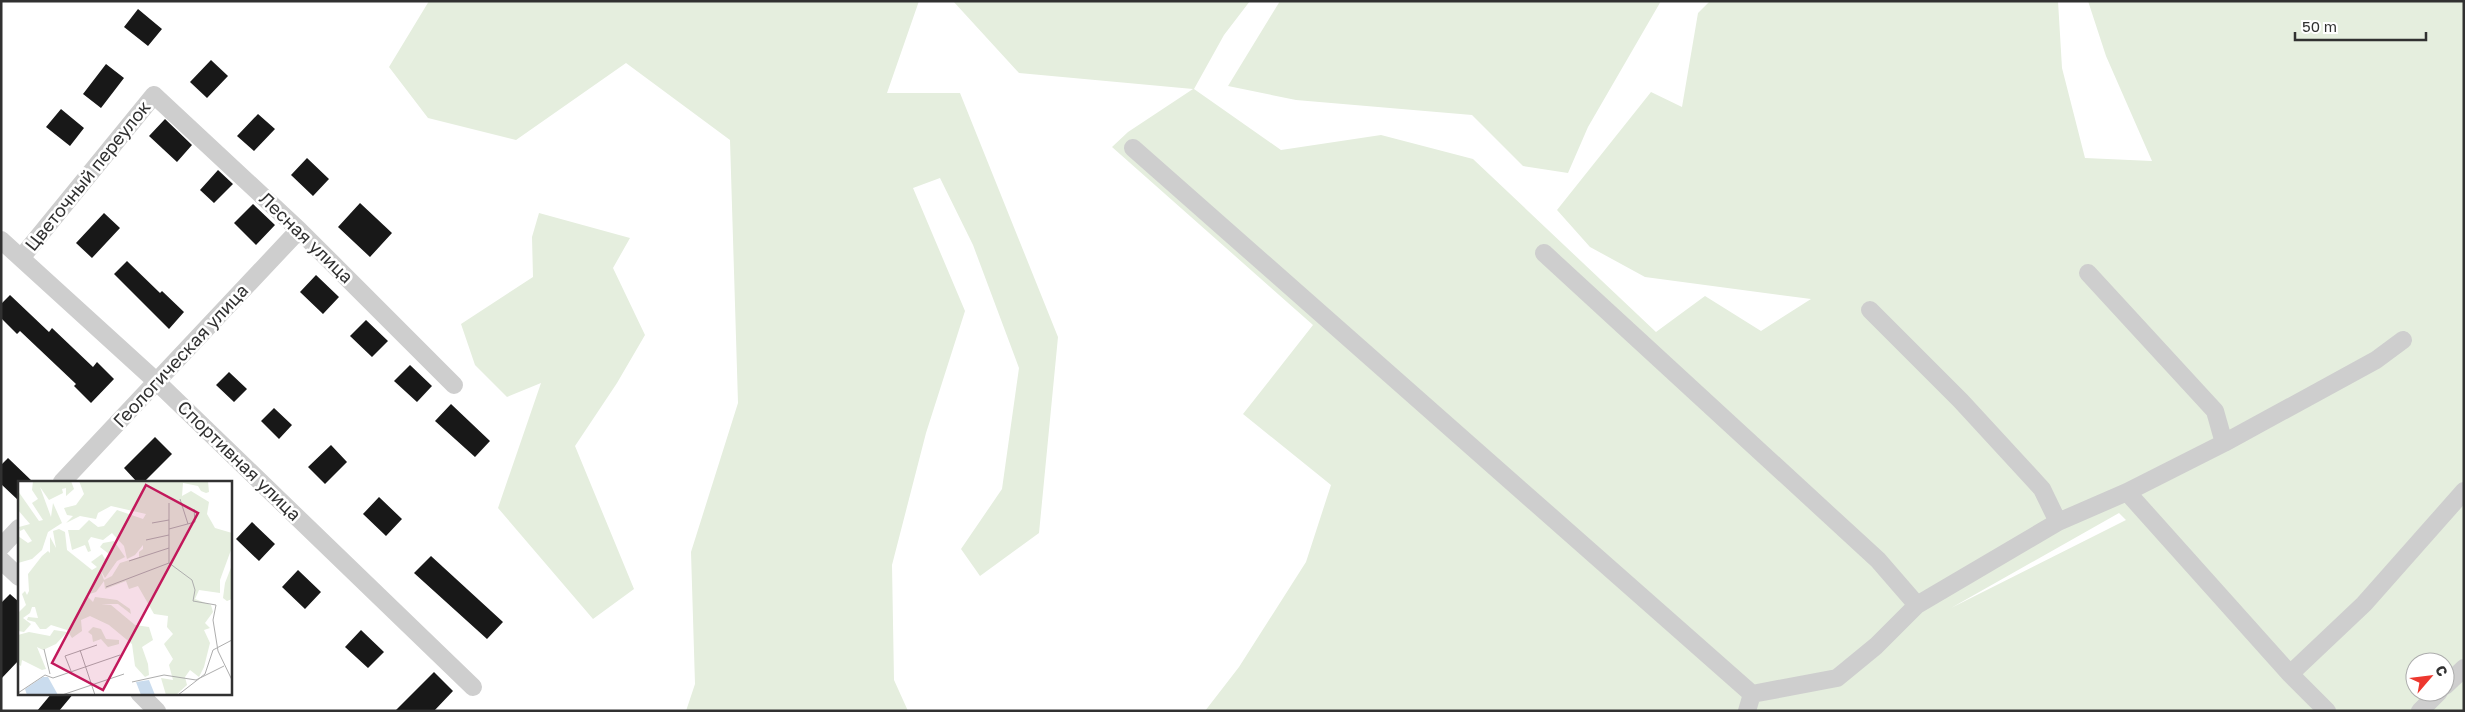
<svg xmlns="http://www.w3.org/2000/svg" width="2465" height="712" viewBox="0 0 2465 712" font-family="'Golos Text',sans-serif">
	<rect width="100%" height="100%" fill="#fff"/>
	<path fill="#e5eede" fill-rule="evenodd" d="M 429,1 L 919,1 L 887,93 L 960,93 L 1058,337 L 1039,533 L 980,576 L 961,549 L 1002,489 L 1019,368 L 973,245 L 940,178 L 913,188 L 965,311 L 926,433 L 892,565 L 894,680 L 908,711 L 686,711 L 695,684 L 691,552 L 738,403 L 730,140 L 626,63 L 516,140 L 428,118 L 389,67 Z
		M 953,1 L 1250,1 L 1224,35 L 1194,89 L 1281,150 L 1381,135 L 1473,159 L 1656,332 L 1705,296 L 1761,331 L 1811,299 L 1645,277 L 1590,247 L 1557,210 L 1651,92 L 1682,107 L 1698,13 L 1710,1 L 2058,1 L 2062,68 L 2085,158 L 2152,161 L 2106,56 L 2088,1 L 2464,1 L 2464,711 L 1205,711 L 1239,667 L 1306,562 L 1331,485 L 1243,414 L 1313,325 L 1112,147 L 1128,132 L 1193,89 L 1019,73 ZM 2119,513 L 2126,520 L 1951,608 ZM 2415,662 L 2445,662 L 2445,692 L 2415,692 Z
		M 1280,1 L 1661,1 L 1588,127 L 1568,173 L 1523,166 L 1472,115 L 1296,100 L 1228,86 Z
		M 539,213 L 630,238 L 613,268 L 645,335 L 617,383 L 575,446 L 634,589 L 593,619 L 498,508 L 541,383 L 507,397 L 475,365 L 461,324 L 533,277 L 532,237 Z"/>
	<path fill="#181818" d="M 138,9 L 162,29 L 148,46 L 124,27 Z
		M 211,60 L 228,76 L 207,98 L 190,82 Z
		M 106,64 L 124,78 L 101,108 L 83,94 Z
		M 61,109 L 84,128 L 70,146 L 46,127 Z
		M 258,114 L 275,129 L 254,151 L 237,136 Z
		M 165,119 L 192,145 L 177,162 L 149,136 Z
		M 307,158 L 329,179 L 313,196 L 291,175 Z
		M 218,170 L 233,184 L 214,203 L 200,190 Z
		M 360,203 L 392,233 L 370,257 L 338,227 Z
		M 253,204 L 275,225 L 256,245 L 234,223 Z
		M 104,213 L 120,228 L 92,258 L 76,243 Z
		M 127,261 L 160,293 L 162,291 L 184,312 L 169,329 L 114,274 Z
		M 316,275 L 339,297 L 323,314 L 300,292 Z
		M 10,295 L 49,332 L 52,328 L 93,367 L 97,362 L 114,379 L 91,403 L 74,386 L 76,384 L 20,331 L 17,334 L 1,318 L 1,304 Z
		M 366,320 L 388,341 L 372,357 L 350,336 Z
		M 410,365 L 432,386 L 417,402 L 394,381 Z
		M 229,372 L 247,389 L 234,402 L 216,385 Z
		M 451,404 L 490,441 L 475,457 L 435,421 Z
		M 274,408 L 292,425 L 279,439 L 261,421 Z
		M 155,437 L 172,454 L 144,482 L 137,482 L 124,468 Z
		M 331,445 L 347,462 L 325,484 L 308,467 Z
		M 8,458 L 33,482 L 19,482 L 19,501 L 1,484 L 1,465 Z
		M 379,497 L 402,519 L 386,536 L 363,514 Z
		M 252,522 L 275,544 L 259,561 L 236,539 Z
		M 431,556 L 503,622 L 487,639 L 414,573 Z
		M 298,570 L 321,592 L 305,609 L 282,587 Z
		M 10,594 L 19,602 L 19,660 L 1,679 L 1,603 Z
		M 361,630 L 384,652 L 368,668 L 345,647 Z
		M 434,672 L 453,691 L 434,711 L 395,711 Z
		M 52,693 L 74,693 L 59,711 L 37,711 Z"/>
	<g fill="none" stroke-linecap="round" stroke-linejoin="round">
		<path stroke="#cecece" stroke-width="18" d="M 1133,148 L 1752,694
			M 1,240 L 157,382 L 473,687
			M 1544,253 L 1878,560 L 1917,605
			M 21,258 L 154,95 L 299,230 L 454,385
			M 2088,273 L 2215,411 L 2224,443
			M 1870,310 L 1961,401 L 2042,489 L 2058,522
			M 62,482 L 299,230
			M 2127,492 L 2290,674 L 2327,711
			M 1,547 L 19,528
			M 1,560 L 19,577
			M 2290,674 L 2364,604 L 2464,491
			M 2445,686 L 2464,668
			M 139,693 L 157,711
			M 1752,694 L 1837,678 L 1876,646 L 1917,605 L 2058,522 L 2127,492 L 2224,443 L 2376,360 L 2403,340
			M 1747,711 L 1752,694
			M 2420,711 L 2439,692"/>
	</g>
	<g text-anchor="middle" stroke-width="5" stroke-linejoin="round" paint-order="stroke">
		<g font-size="18" fill="#313131" stroke="#fff">
			<text transform="translate(88 176) rotate(-51)" y="6">Цветочный переулок</text>
			<text transform="translate(306 238) rotate(44)" y="6">Лесная улица</text>
			<text transform="translate(181 356) rotate(-47)" y="6">Геологическая улица</text>
			<text transform="translate(239 461) rotate(44)" y="6">Спортивная улица</text>
		</g>
	</g>
	<g transform="translate(18 481)">
		<rect width="214" height="214" fill="#fff"/>
		<path d="M 15,0 L 53,0 L 56,8 L 48,15 L 48,7 L 44,8 L 45,12 L 31,19 L 22,6 L 33,36 L 35,22 L 44,42 L 30,51 L 24,69 L 14,78 L 0,82 L 0,55 L 10,62 L 14,60 L 6,48 L 2,50 L 1,46 L 12,43 L 0,29 L 0,3 L 0,10 L 21,40 L 25,39 L 14,22 L 20,18 L 14,9 ZM 61,0 L 190,0 L 191,11 L 188,12 L 183,10 L 180,5 L 165,2 L 164,15 L 173,10 L 191,21 L 189,33 L 197,47 L 214,52 L 213,69 L 202,99 L 202,112 L 181,109 L 177,118 L 193,124 L 195,131 L 187,142 L 192,147 L 186,149 L 192,162 L 186,186 L 181,196 L 172,189 L 167,196 L 169,204 L 158,214 L 148,214 L 143,197 L 155,199 L 151,184 L 155,178 L 146,163 L 155,153 L 149,146 L 150,135 L 136,133 L 120,105 L 111,108 L 108,100 L 87,108 L 86,100 L 78,111 L 68,114 L 75,121 L 77,116 L 99,119 L 112,128 L 113,133 L 100,123 L 83,123 L 93,124 L 117,144 L 131,146 L 135,159 L 124,166 L 130,183 L 131,194 L 127,196 L 117,185 L 114,163 L 91,144 L 72,135 L 63,139 L 64,150 L 54,157 L 49,149 L 33,144 L 28,148 L 22,148 L 17,141 L 9,139 L 10,136 L 20,137 L 17,126 L 14,126 L 12,132 L 5,137 L 13,143 L 6,151 L 0,150 L 0,132 L 8,124 L 4,113 L 7,110 L 9,114 L 11,110 L 10,93 L 24,75 L 30,70 L 32,72 L 32,56 L 38,67 L 35,50 L 41,48 L 47,51 L 49,69 L 74,89 L 79,86 L 73,81 L 84,73 L 87,78 L 91,73 L 82,66 L 85,62 L 96,60 L 107,76 L 99,80 L 87,97 L 82,88 L 86,99 L 94,95 L 102,82 L 121,76 L 121,71 L 125,68 L 125,64 L 117,74 L 109,78 L 106,65 L 94,52 L 85,59 L 73,56 L 70,60 L 73,70 L 70,71 L 67,64 L 54,69 L 50,49 L 61,49 L 71,39 L 80,46 L 86,45 L 99,29 L 125,38 L 128,33 L 93,25 L 80,32 L 78,38 L 62,35 L 48,42 L 55,35 L 49,34 L 46,27 L 58,24 L 66,13 ZM 214,84 L 214,118 L 209,120 L 205,117 L 207,102 ZM 75,146 L 83,148 L 88,158 L 101,159 L 101,163 L 90,166 L 83,158 L 75,161 L 74,154 L 70,151 ZM 36,149 L 49,151 L 38,163 L 25,169 L 19,166 L 28,188 L 24,189 L 4,179 L 3,185 L 0,183 L 0,154 L 11,151 L 32,155 Z" fill="#e5eede"/>
		<path d="M 25,196 L 30,196 L 40,214 L 9,214 L 7,208 ZM 131,199 L 137,214 L 123,214 L 118,201 Z" fill="#cadcee"/>
		<path fill="none" stroke="#adadad" stroke-width="1" d="M 162,18 L 170,43M 151,22 L 151,82M 134,42 L 151,39M 151,48 L 177,41 L 176,28M 128,59 L 151,54M 111,80 L 151,67M 151,82 L 174,99 L 177,109 L 175,120 L 198,124 L 195,139 L 200,170 L 214,199M 88,106 L 151,82M 26,168 L 32,193M 62,169 L 77,214M 53,190 L 47,175 L 79,164M 114,201 L 146,194 L 178,199 L 206,185M 0,212 L 27,194 L 35,197 L 102,174M 44,214 L 106,193M 160,214 L 187,193 L 195,169 L 214,159"/>
		<path fill="#c2185b" fill-opacity="0.15" stroke="#c2185b" stroke-width="2.5" d="M 128,4 L 180,32 L 85,209 L 34,182 Z"/>
		<rect width="214" height="214" fill="none" stroke="#313131" stroke-width="2.5"/>
	</g>
	<rect width="2465" height="712" fill="none" stroke="#313131" stroke-width="5"/>
	<g transform="translate(2430 677) rotate(62)"><circle r="24" fill="#ffffff" stroke="#adadad"/>
	<path d="M0-4L9 19L0 12L-9 19Z" fill="#ed372e"/>
	<text y="-8" font-size="14" font-weight="bold" text-anchor="middle" fill="#313131">С</text>
	</g>
	<path d="M2295 32v8h131v-8" fill="none" stroke="#313131" stroke-width="2.5"/>
	<text x="2302" y="32" font-size="15" fill="#313131" stroke="#ffffff" stroke-width="4" paint-order="stroke">50 m</text>
</svg>
